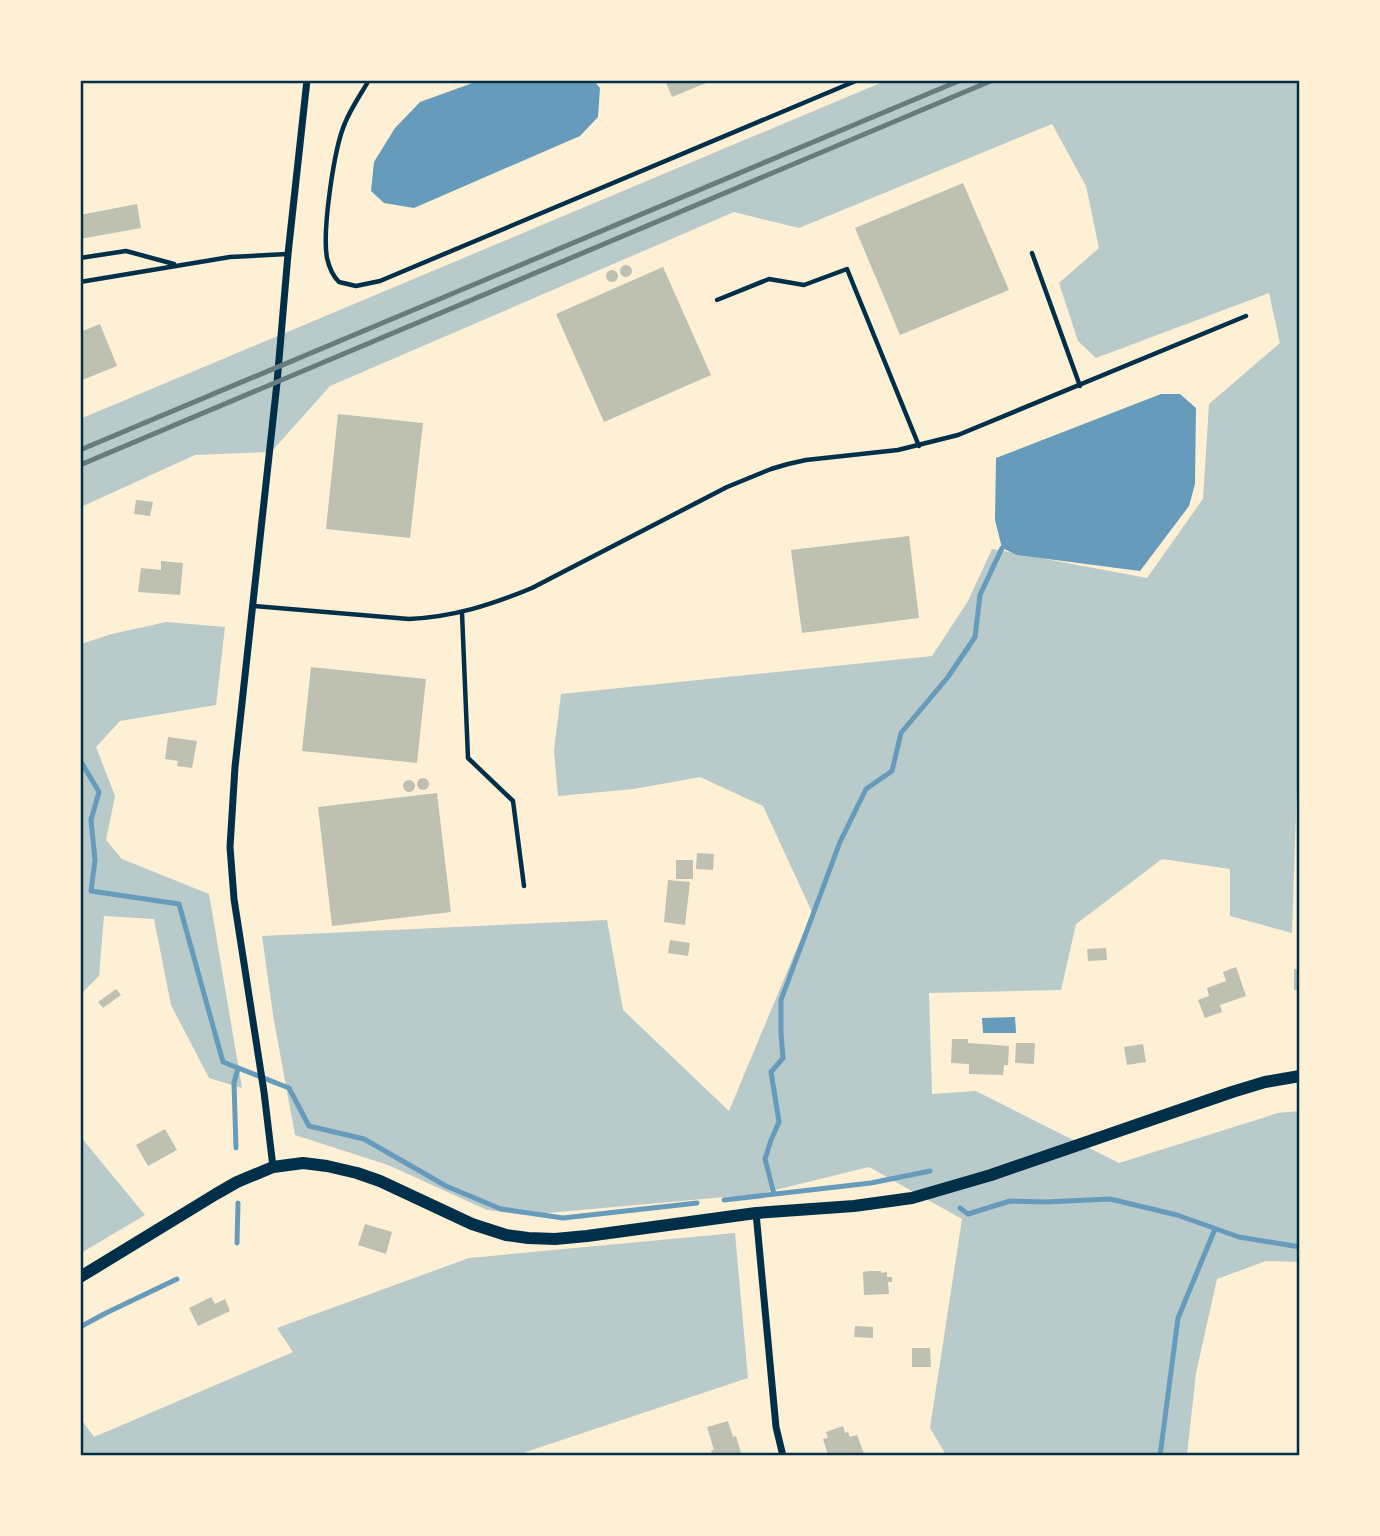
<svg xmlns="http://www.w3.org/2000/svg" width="1380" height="1536" viewBox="0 0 1380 1536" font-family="'Sofia Sans Condensed',sans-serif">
	<rect width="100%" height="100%" fill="#fdf0d5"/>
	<path fill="#b9caca" d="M 885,81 L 1299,81 L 1300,696 L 1292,933 L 1230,916 L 1230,869 L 1162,859 L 1076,924 L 1061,990 L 929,993 L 932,1094 L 976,1091 L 1119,1163 L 1278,1113 L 1299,1111 L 1299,1262 L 1266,1261 L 1217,1279 L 1196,1373 L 1187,1455 L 946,1455 L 930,1428 L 962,1219 L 869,1167 L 759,1194 L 525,1215 L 487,1210 L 388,1165 L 295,1135 L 273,1015 L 262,936 L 607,920 L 623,1010 L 729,1111 L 812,912 L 763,806 L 700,777 L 634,789 L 558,796 L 554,750 L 561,694 L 932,656 L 968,601 L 992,549 L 1147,578 L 1203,499 L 1209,404 L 1280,343 L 1269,293 L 1096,358 L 1078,341 L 1059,283 L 1099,248 L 1086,186 L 1052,124 L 799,228 L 734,212 L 330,386 L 271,452 L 195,455 L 81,507 L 80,419 Z
		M 166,622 L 225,627 L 216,705 L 120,721 L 96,747 L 115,796 L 106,840 L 122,859 L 209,894 L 242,1088 L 209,1078 L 171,1005 L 154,919 L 104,916 L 99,976 L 81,994 L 81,644 L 112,634 Z
		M 80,1136 L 145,1215 L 81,1253 L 80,1253 Z
		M 735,1233 L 748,1378 L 517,1455 L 81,1455 L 81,1419 L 94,1437 L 293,1352 L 277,1328 L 469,1258 Z"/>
	<path fill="#669bbc" d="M 478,81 L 594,81 L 600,88 L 598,117 L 580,136 L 414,208 L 384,203 L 371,191 L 374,162 L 395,128 L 420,102 Z
		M 1161,394 L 1180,394 L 1196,408 L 1195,484 L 1189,506 L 1140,571 L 1017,555 L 1002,548 L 995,520 L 996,458 Z
		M 1015,1017 L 1016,1033 L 983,1033 L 982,1018 Z"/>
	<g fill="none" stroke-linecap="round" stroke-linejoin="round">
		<path stroke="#669bbc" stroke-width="5" d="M 80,760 L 99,792 L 91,820 L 95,860 L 91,891 L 179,904 L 223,1062 L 289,1088 L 309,1126 L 364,1139 L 446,1186 L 501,1209 L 563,1218 L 697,1203
			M 236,1148 L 234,1083 L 238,1068
			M 774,1194 L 765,1159 L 771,1140 L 779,1122 L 771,1072 L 783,1058 L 781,1033 L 781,1000 L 840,842 L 866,789 L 892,771 L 901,733 L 948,677 L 975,637 L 980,595 L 1002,548
			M 724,1200 L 871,1183 L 930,1171
			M 960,1208 L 968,1214 L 1010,1201 L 1046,1202 L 1110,1199 L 1177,1215 L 1239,1237 L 1300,1247
			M 237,1243 L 238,1203
			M 80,1327 L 106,1313 L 177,1279
			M 1160,1456 L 1178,1318 L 1215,1229"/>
	</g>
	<path fill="#bec0b2" d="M 665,80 L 711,80 L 711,81 L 672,97 Z
		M 963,183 L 1009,290 L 900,335 L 855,228 Z
		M 137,204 L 141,228 L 80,239 L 80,215 Z
		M620 271a6 6 0 1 1 12 0a6 6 0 1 1-12 0Z
		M 663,267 L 711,375 L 604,422 L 556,314 Z
		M606 276a6 6 0 1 1 12 0a6 6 0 1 1-12 0Z
		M 100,324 L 117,366 L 80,381 L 80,332 Z
		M 338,414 L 423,423 L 410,538 L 326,529 Z
		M 136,500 L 153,502 L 150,516 L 134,514 Z
		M 909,536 L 919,618 L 802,633 L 791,550 Z
		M 161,561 L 183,563 L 180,595 L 138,592 L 141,568 L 161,570 Z
		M 311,667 L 426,679 L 417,763 L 302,751 Z
		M 168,737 L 197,741 L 192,768 L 177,766 L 178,761 L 165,759 Z
		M417 784a6 6 0 1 1 12 0a6 6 0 1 1-12 0Z
		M403 786a6 6 0 1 1 12 0a6 6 0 1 1-12 0Z
		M 437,793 L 451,912 L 332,926 L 318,807 Z
		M 697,853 L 714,854 L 713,870 L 696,869 Z
		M 676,860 L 693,860 L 693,879 L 676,879 Z
		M 668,880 L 690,882 L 685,925 L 664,922 Z
		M 670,940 L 690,943 L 688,956 L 668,953 Z
		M 1106,948 L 1107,960 L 1088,961 L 1087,949 Z
		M 1236,967 L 1246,996 L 1220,1005 L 1222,1012 L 1205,1018 L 1198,1000 L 1209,996 L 1207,988 L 1226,981 L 1223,972 Z
		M 1294,969 L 1300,970 L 1300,990 L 1294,990 Z
		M 116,989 L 121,995 L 103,1008 L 98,1002 Z
		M 952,1039 L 968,1039 L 968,1043 L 1009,1046 L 1008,1065 L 1004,1065 L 1003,1075 L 969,1074 L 969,1064 L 951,1063 Z
		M 1016,1043 L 1035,1043 L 1034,1064 L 1015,1063 Z
		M 1143,1044 L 1146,1062 L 1127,1065 L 1124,1047 Z
		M 165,1129 L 177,1150 L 148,1166 L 136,1145 Z
		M 365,1224 L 392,1232 L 386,1254 L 358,1245 Z
		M 869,1271 L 881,1271 L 881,1273 L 887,1272 L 887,1277 L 892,1277 L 892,1282 L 888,1282 L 889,1294 L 864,1295 L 863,1272 Z
		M 211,1297 L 215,1304 L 225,1299 L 230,1311 L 198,1326 L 189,1308 Z
		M 855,1326 L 873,1327 L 873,1338 L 854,1337 Z
		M 912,1348 L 930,1348 L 931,1367 L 912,1367 Z
		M 728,1421 L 733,1437 L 736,1436 L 742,1456 L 713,1456 L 711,1450 L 714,1450 L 707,1427 Z
		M 843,1426 L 845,1433 L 848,1432 L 850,1437 L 857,1435 L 865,1456 L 828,1455 L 823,1439 L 828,1438 L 826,1432 Z"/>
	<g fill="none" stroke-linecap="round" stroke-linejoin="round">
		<path stroke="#003049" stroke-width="4.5" d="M 369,80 C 361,94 351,108 345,123 C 334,148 322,231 327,258 C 329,267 332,275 339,282 L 356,286 L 380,281 L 858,80
			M 1032,253 L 1080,386
			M 80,258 L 126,251 L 174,264
			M 80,282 L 230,257 L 287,254
			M 717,300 L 769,279 L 804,285 L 847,269 L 919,446
			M 253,606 L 409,619 C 453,617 491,605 532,588 L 727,487 L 771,469 L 788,464 L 806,460 L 898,450 L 958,435 L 1246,316
			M 462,613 L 468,758 L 513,801 L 524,886"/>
		<path stroke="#003049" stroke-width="7" d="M 273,1167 L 264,1092 L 234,899 L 230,847 L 235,767 L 277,383 L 288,254 L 307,80
			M 756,1213 L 776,1427 L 783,1456"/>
		<path stroke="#003049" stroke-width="12" d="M 80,1277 L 216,1194 L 237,1182 L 273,1167 L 303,1163 L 327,1166 L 357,1173 L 380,1181 L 472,1224 L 506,1235 L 528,1238 L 555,1239 L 587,1236 L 756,1213 L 854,1206 L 912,1198 L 991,1175 L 1232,1092 L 1265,1082 L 1300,1076"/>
		<path stroke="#657d81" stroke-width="5" d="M 80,450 L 961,80
			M 80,465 L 993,80"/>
	</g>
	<rect width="1380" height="1536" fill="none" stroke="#fdf0d5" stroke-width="164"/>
	<rect x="82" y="82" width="1216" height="1372" fill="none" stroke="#003049" stroke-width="2.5"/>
</svg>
